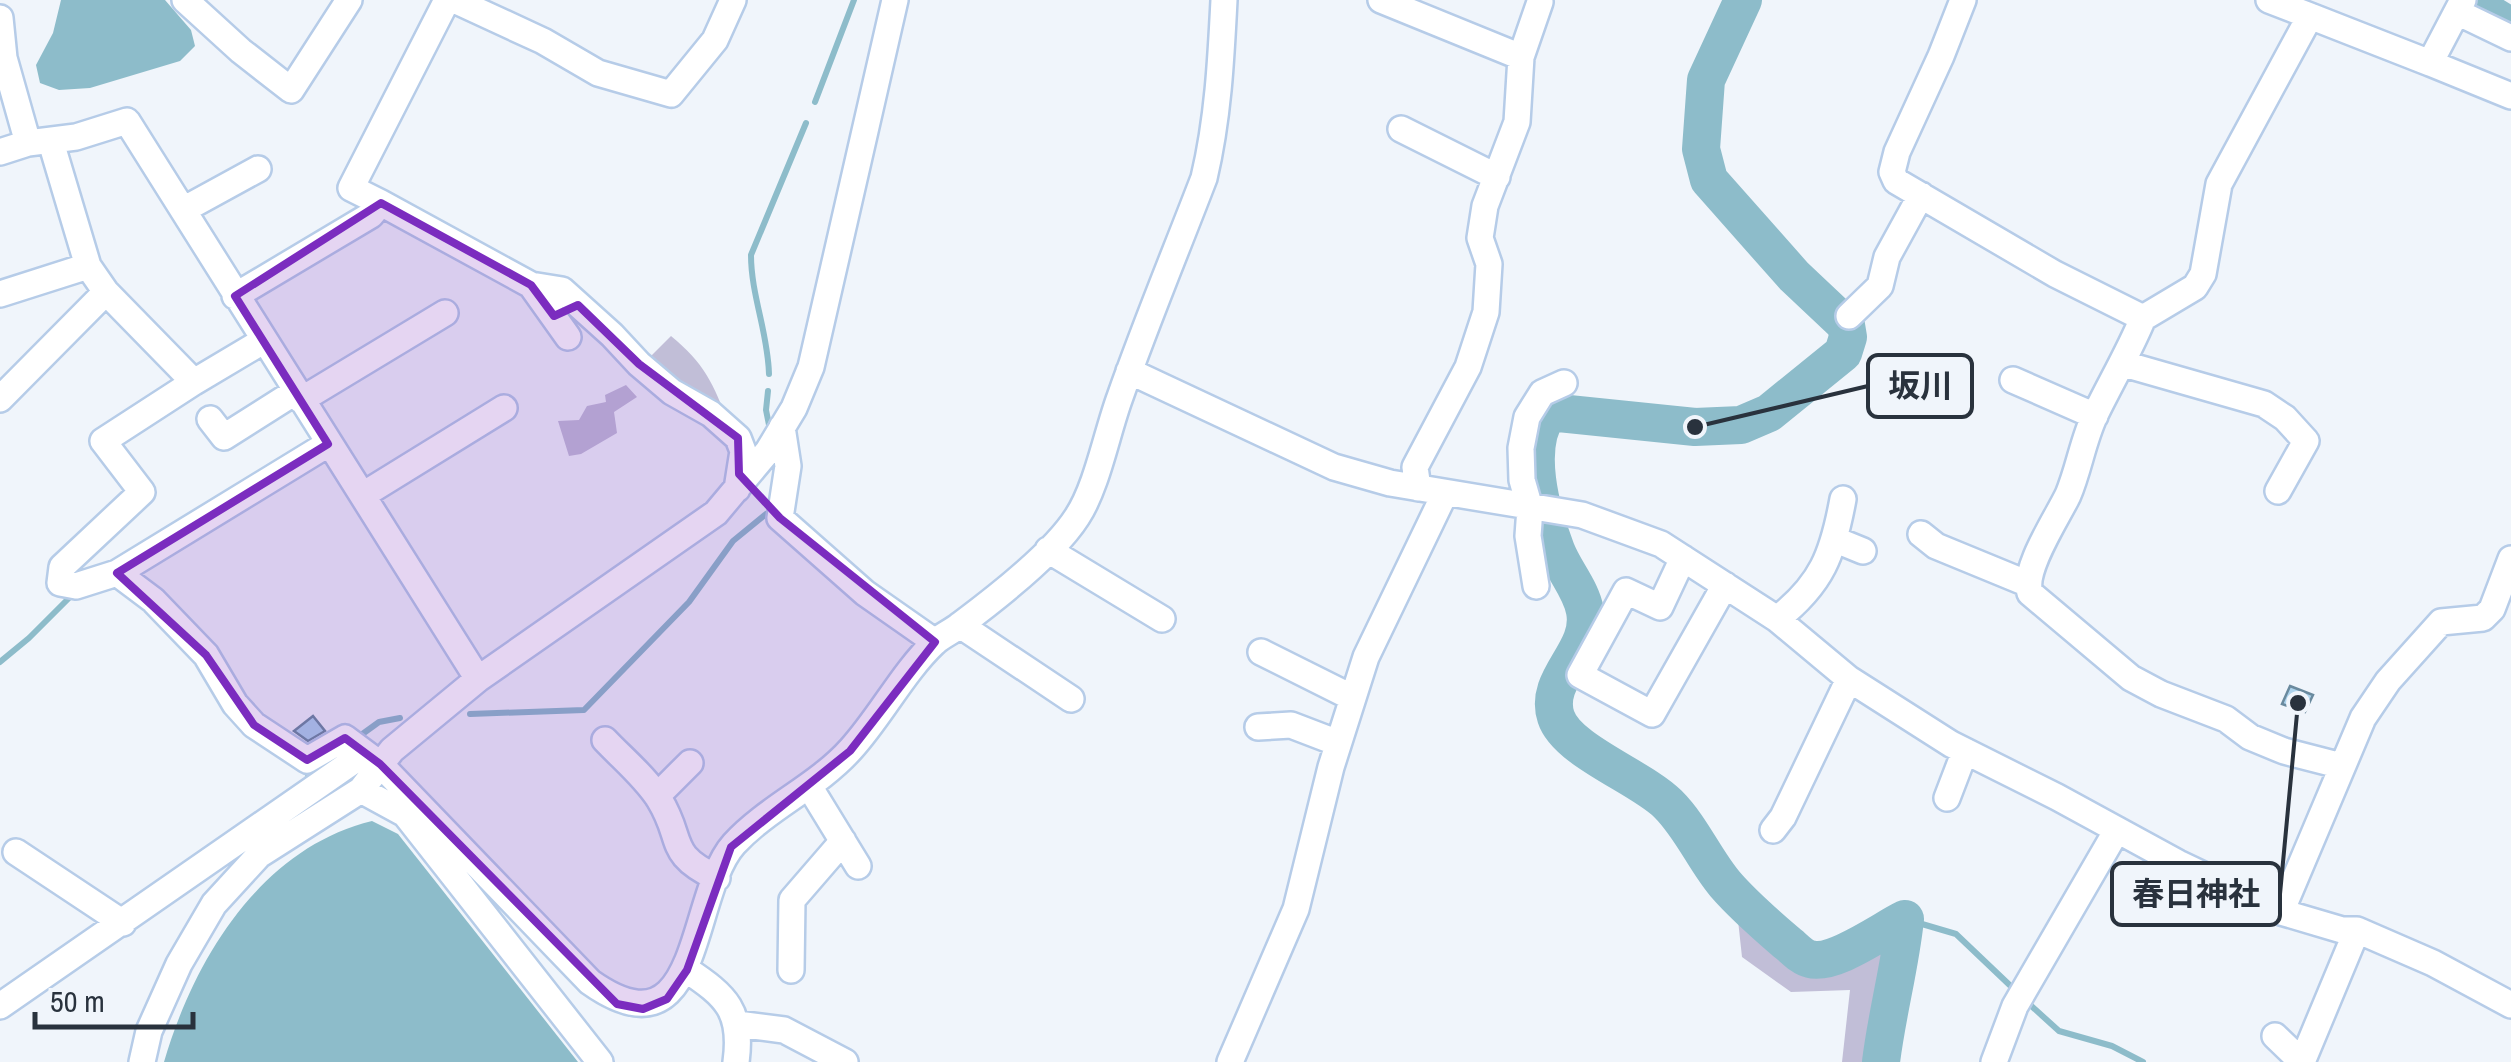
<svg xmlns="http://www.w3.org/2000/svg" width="2511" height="1062" viewBox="0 0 2511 1062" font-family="'Archivo Narrow','Noto Sans JP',sans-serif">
	<rect width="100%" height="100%" fill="#f0f5fb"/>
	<path fill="#c1bed7" d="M 671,336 C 704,363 714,384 728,423 L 645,362 Z
		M 626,385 L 637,397 L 614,412 L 617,433 L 581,454 L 569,456 L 558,421 L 579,420 L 587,406 L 606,402 L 605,395 Z
		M 1737,911 L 1789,956 L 1818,972 L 1892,936 L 1871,1062 L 1842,1062 L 1850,990 L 1791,992 L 1742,957 Z"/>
	<path fill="#8dbcca" d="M 61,0 L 165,0 L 191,30 L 195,46 L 180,61 L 90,88 L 59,90 L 40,83 L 36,65 L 53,33 Z
		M 372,821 L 398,834 L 578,1062 L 164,1062 C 194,959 261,848 372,821 Z"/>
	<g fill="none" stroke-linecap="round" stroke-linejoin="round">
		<path stroke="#8dbcca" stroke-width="6" d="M 815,102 L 854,0
			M 769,374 C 768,333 751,295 751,255 L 806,123
			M 768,391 L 766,410 L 770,430
			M 0,662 L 29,638 L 72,595
			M 470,714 L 584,710 L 689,602 L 733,541 L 766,514
			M 361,735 L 379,722 L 400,718
			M 308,777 L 334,758
			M 1905,919 L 1956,934 L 2018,993
			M 2027,1002 L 2059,1031 L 2112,1046 L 2143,1062"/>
		<path stroke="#8dbcca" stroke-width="38" d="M 1743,0 L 1706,80 L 1701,149 L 1709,180 L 1794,276 L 1846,325 L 1848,337 L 1843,353 L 1769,413 L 1741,425 L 1695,427 L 1549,412 C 1523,447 1541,511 1556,550 C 1564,571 1581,589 1585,611 C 1593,652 1543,678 1556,717 C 1567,751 1641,777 1668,804 C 1692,828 1704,859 1725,884 C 1743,905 1765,924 1786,942 C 1793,947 1801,957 1810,959 C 1834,966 1882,930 1905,919 C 1900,967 1887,1013 1881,1062
			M 2483,0 L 2487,12 L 2511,27"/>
	</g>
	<path fill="#add3ec" stroke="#6a8a9e" stroke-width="2.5" d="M 2290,686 L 2313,695 L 2305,712 L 2282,704 Z
		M 313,716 L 325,731 L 308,741 L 294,731 Z"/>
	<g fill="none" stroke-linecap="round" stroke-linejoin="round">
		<defs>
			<path id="minor" d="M 185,0 L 241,51 L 291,90 L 349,0
				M 454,0 L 543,41 L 598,73 L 671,94 L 715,40 L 733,0
				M 1381,0 L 1521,57 L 1517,122 L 1485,206 L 1480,238 L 1489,264 L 1486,312 L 1468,367 L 1415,467 L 1418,488
				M 1963,0 L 1941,56 L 1897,152 L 1892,172 L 1896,181 L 2055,274 L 2143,318 C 2129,352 2111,382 2095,415 C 2083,440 2079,469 2068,495 C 2057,518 2022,570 2030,593 L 2131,678 L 2161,694 L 2226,719 L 2250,737 L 2284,751 L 2342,766
				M 2457,12 L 2511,38
				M 2310,16 L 2430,63 L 2463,0
				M 0,18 L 4,58 L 28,143 L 76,137 L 127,121 L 478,679
				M 1521,57 L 1540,2
				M 2430,63 L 2511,96
				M 1401,129 L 1497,177
				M 51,142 L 88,266 L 106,292 L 194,382 L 263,341
				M 0,152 L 28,143
				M 381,203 L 531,285 L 562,290 L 612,335 L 639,364 L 672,392 L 711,414 L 738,438 L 743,451 L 737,489
				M 183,210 L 258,169
				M 531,285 L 568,337
				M 0,294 L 88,266
				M 235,296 L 371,215 L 381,203 L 351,188 L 447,0
				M 1849,316 L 1880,286 L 1887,257 L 1921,195
				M 2143,318 L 2195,287 L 2203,274 L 2219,184 L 2310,16 L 2269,0
				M 2124,364 L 2264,404 L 2285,418 L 2306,441 L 2278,491
				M 1129,371 L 1334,467 L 1390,483 L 1582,515 L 1661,544 L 1777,619 L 1849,679 L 1951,744 L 2057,797 L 2178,863 L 2281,912 L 2342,930 L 2357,930 L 2433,963 L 2511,1005
				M 2013,380 L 2095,416
				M 194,382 L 103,441 L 142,492 L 62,567 L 60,583 L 76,586 L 117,573 L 153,600 L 206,655 L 235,704 L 254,725 L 307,760 L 345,738 L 380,764 L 590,982 C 703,1062 688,895 734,844 C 768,807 817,787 851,749 C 881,716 903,672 935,642 C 943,635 953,631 960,625 C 995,599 1054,553 1077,517 C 1097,487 1107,432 1120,397 C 1146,323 1176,251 1204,178 C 1218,119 1221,60 1224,0
				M 0,399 L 106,292
				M 301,400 L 445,313
				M 210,419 L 224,437 L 295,392
				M 782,427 L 788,466 L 780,518 L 865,593 L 935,642
				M 363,495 L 504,408
				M 1921,534 L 1936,546 L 2026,583
				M 1836,540 L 1863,551
				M 1048,550 L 1162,619
				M 1683,558 L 1660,607 L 1626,591 L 1580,675 L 1652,714 L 1725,585
				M 117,573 L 328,444
				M 1536,586 L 1528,536 L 1530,508 L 1522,480 L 1521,448 L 1527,417 L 1542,393 L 1564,383
				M 1777,619 C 1822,584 1833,554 1843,499
				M 960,625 L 1071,699
				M 1261,652 L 1353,698
				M 1258,727 L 1291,725 L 1338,743
				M 605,740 C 623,759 645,777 659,799 C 685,841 665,853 717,878
				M 809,786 L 858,866
				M 361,790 L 405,814 L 600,1062
				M 657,796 L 690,763
				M 1947,798 L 1965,751
				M 1773,830 L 1783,817 L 1849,679
				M 16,852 L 123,923
				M 2281,912 L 2363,718 L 2388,681 L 2441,622 L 2483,618 L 2492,609 L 2511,559
				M 687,970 C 726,996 743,1011 736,1062
				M 791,970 L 792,900 L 843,841
				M 0,1006 L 365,753
				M 737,1024 L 784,1030 L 845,1062
				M 2275,1036 L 2302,1062
				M 142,1062 L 149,1031 L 179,964 L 214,904 L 259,855 L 361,790 L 392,750 L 478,679 L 716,513 L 768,451 L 794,408 L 811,367 L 895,0
				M 1230,1062 L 1296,909 L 1331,767 L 1366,657 L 1445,493
				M 1994,1062 L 2015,1006 L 2117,830
				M 2302,1062 L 2357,930"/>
		</defs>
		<use href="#minor" stroke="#b6cce8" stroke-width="30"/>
		<use href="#minor" stroke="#fff" stroke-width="25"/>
	</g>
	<path fill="#7b2cbf" fill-opacity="0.2" stroke="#7b2cbf" stroke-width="8" stroke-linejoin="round" d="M 381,203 L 531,285 L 554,316 L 578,305 L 639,364 L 738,438 L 739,474 L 780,518 L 935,642 L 850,751 L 731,847 L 687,970 L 667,999 L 643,1009 L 617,1004 L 380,764 L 345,738 L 307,760 L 254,725 L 206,655 L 117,573 L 328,444 L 235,296 Z"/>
	<path fill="none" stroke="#29323d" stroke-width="4" d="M1695 427L1868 386M2298 703L2280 894"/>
	<g fill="#29323d" stroke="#f0f5fb" stroke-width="4">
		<circle cx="1695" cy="427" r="10"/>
		<circle cx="2298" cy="703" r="10"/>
	</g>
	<g fill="#f0f5fb" stroke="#29323d" stroke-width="4">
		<rect x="1868" y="355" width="104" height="62" rx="10"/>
		<rect x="2112" y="863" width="168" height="62" rx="10"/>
	</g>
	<g font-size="32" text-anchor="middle" font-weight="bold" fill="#29323d">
		<text x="1920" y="397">坂川</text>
		<text x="2196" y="905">春日神社</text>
	</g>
	<path d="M35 1012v15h158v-15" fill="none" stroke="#29323d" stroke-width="5"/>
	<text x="50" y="1012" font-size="30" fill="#29323d" stroke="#f0f5fb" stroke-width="8" paint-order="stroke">50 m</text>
</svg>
